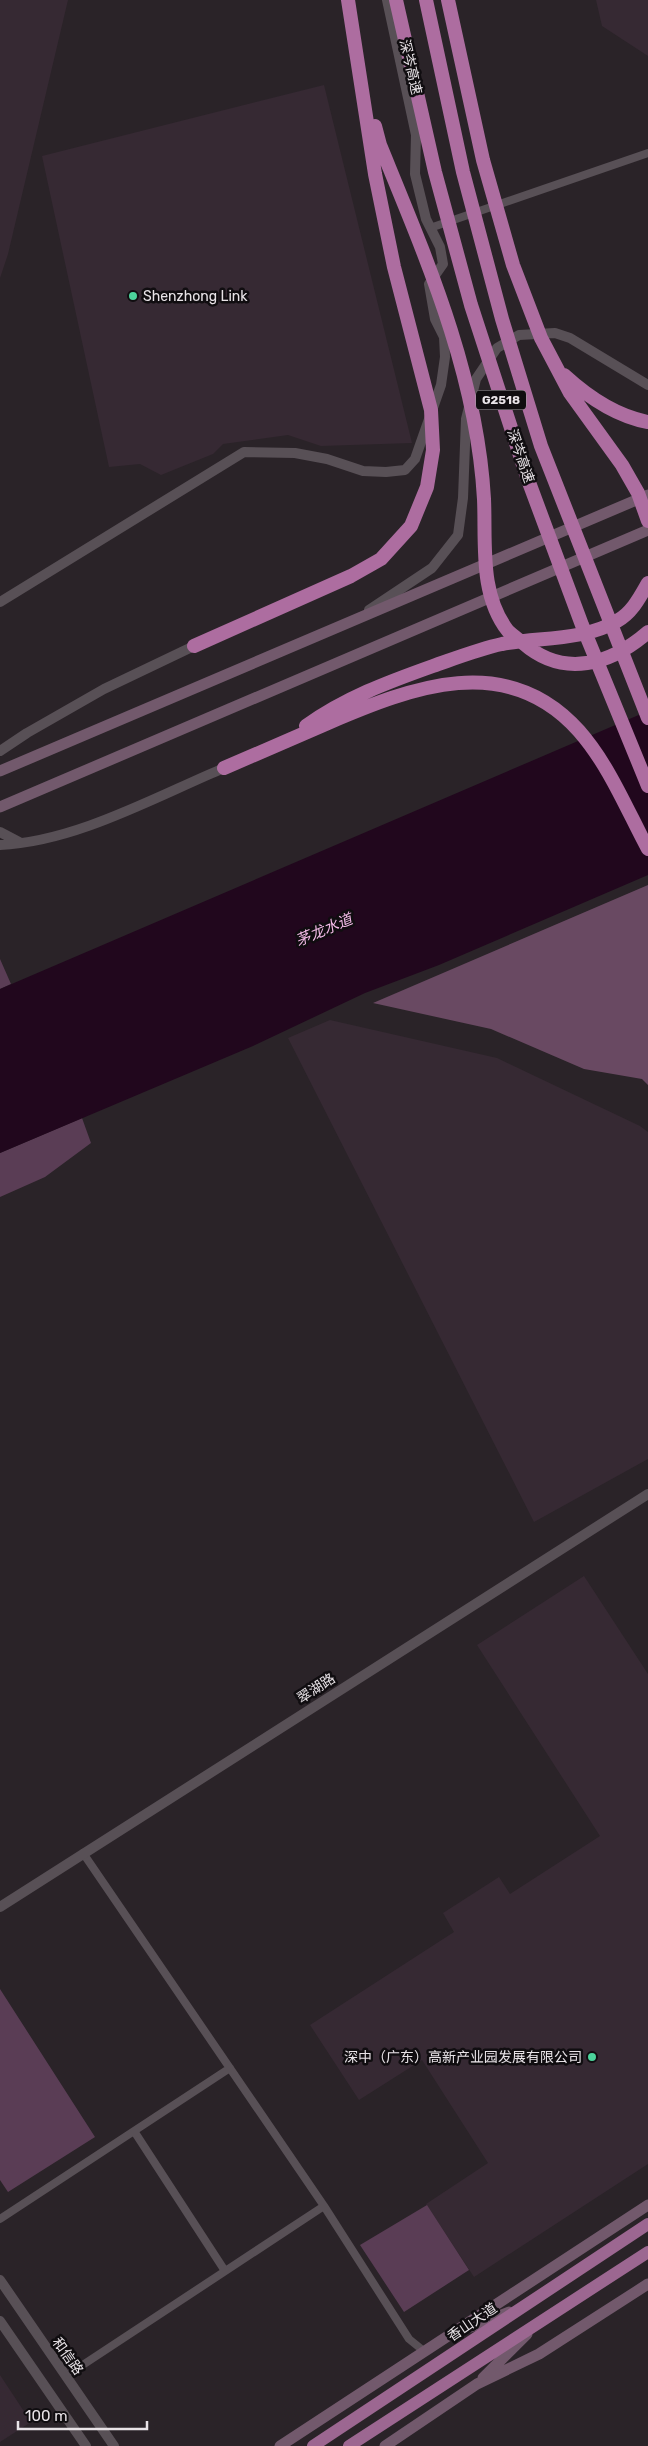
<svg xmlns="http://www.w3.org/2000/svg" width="648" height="2446" viewBox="0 0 648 2446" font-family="Rubik,'Noto Sans SC',sans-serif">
	<rect width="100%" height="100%" fill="#2a2328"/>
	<path fill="#362933" d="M 0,0 L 68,0 L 8,254 L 0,278 Z
		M 596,0 L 648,0 L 648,56 L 602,26 Z
		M 324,85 L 412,443 L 321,446 L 288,435 L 223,444 L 213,454 L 161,475 L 140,464 L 109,467 L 42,156 Z
		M 330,1020 L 497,1058 L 640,1126 L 648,1132 L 648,1459 L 534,1522 L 288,1038 Z
		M 584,1576 L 648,1674 L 648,2164 L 474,2277 L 426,2204 L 488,2163 L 422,2060 L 359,2100 L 310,2025 L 454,1932 L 443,1913 L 499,1877 L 510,1894 L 600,1836 L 477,1645 Z
		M 0,2375 L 31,2422 L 0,2442 Z"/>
	<path fill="#5a3d55" d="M 0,959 L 11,984 L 0,989 Z
		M 82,1118 L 91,1143 L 45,1177 L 0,1197 L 0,1153 Z
		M 0,1989 L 95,2137 L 8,2192 L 0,2180 Z
		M 427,2205 L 469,2270 L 404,2312 L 360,2245 Z"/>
	<path fill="#694962" d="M 648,885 L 648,1085 L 642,1079 L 584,1069 L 491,1029 L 373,1003 Z"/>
	<path fill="#21071d" d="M 648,711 L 648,875 L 439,965 L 365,993 L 253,1046 L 0,1153 L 0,989 Z"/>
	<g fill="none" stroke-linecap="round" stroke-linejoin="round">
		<path stroke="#585056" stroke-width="8" d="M 430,228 L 648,153
			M 83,1853 L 324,2206 L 409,2339 L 425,2352
			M 134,2131 L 225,2271
			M 0,2219 L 230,2068
			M 66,2376 L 324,2206"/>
		<path stroke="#585056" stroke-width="10" d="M 0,602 L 244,452 L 295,453 L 327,459 L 363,471 L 386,472 L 405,470 L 415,459 L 441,385 L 445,357 L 444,337 L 435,319 L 429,284 L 443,264 L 440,247 L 426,219 L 415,174 L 416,135 L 387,0
			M 369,610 L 432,568 L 458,535 L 463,498 L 466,419 L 476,379 L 497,348 L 519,335 L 555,333 L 570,338 L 648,385
			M 0,751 L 27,733 L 104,689 L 194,646
			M 0,832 L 19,842
			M 0,845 C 75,842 155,797 224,768
			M 0,1907 L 648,1494
			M 0,2280 L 114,2446
			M 0,2321 L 86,2446"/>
		<path stroke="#72596c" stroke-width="11" d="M 0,771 L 648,495
			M 0,807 L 648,530
			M 471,2327 L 509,2312
			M 483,2378 L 527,2334
			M 280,2446 L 648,2205
			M 385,2446 L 477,2384 L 539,2354 L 648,2284"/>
		<path stroke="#9c6791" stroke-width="12" d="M 313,2446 L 648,2224
			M 349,2446 L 648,2252"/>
		<path stroke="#ad6da0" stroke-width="14" d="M 396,0 L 435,172 L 471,305 L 527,477 L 582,625 L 648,786
			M 426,0 L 463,172 L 502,319 L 541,446 L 648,718
			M 448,0 L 483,160 L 513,265 L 541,338 L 570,393 L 622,465 L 638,493 L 648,521
			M 375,126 L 380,145 C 427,260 477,374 484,499 C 486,543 479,594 508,631 C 512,635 518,639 523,643 C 564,679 611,664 648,632
			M 564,375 C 588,397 615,416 648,422
			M 194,646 L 351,576 L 381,559 L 411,526 L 427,487 L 433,450 L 431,410 L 394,267 L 375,174 L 348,0
			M 306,726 C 345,698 388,682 433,666 C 456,658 479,649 502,644 C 540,637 583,641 617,621 C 632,613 640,597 648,583
			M 224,768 C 258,753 293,738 328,723 C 412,687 507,650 579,731 C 609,765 627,810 648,849"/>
	</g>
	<g fill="#4cd39b" stroke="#100d10" stroke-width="2">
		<circle cx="133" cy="296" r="5"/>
		<circle cx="592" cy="2057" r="5"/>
	</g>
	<g text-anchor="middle" stroke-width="5" stroke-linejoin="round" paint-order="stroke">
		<rect fill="#100d10" stroke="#a7a3a6" stroke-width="1" x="476" y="390.5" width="50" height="19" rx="4"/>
		<g font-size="12" font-weight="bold" fill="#e8e3e7">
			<text x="501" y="404">G2518</text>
		</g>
		<g font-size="14" fill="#e8e3e7" stroke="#100d10">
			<text transform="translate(411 67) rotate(77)" y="5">深岑高速</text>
			<text transform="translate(521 456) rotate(71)" y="5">深岑高速</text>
			<text transform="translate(316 1688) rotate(-33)" y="5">翠湖路</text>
			<text transform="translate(472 2322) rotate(-34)" y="5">香山大道</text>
			<text transform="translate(68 2356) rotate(55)" y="5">和信路</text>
		</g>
		<g font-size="14" fill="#e8e3e7" stroke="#100d10" text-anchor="start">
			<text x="143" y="301">Shenzhong Link</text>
			<text x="582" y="2062" text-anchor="end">深中（广东）高新产业园发展有限公司</text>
		</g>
		<g font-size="15" font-style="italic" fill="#f4bbe8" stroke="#100d10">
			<text transform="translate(324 930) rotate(-23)" y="5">茅龙水道</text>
		</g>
	</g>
	<path d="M18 2421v8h129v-8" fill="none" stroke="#e8e3e7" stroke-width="2.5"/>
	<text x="25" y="2421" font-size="15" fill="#e8e3e7" stroke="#100d10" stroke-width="4" paint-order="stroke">100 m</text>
</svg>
